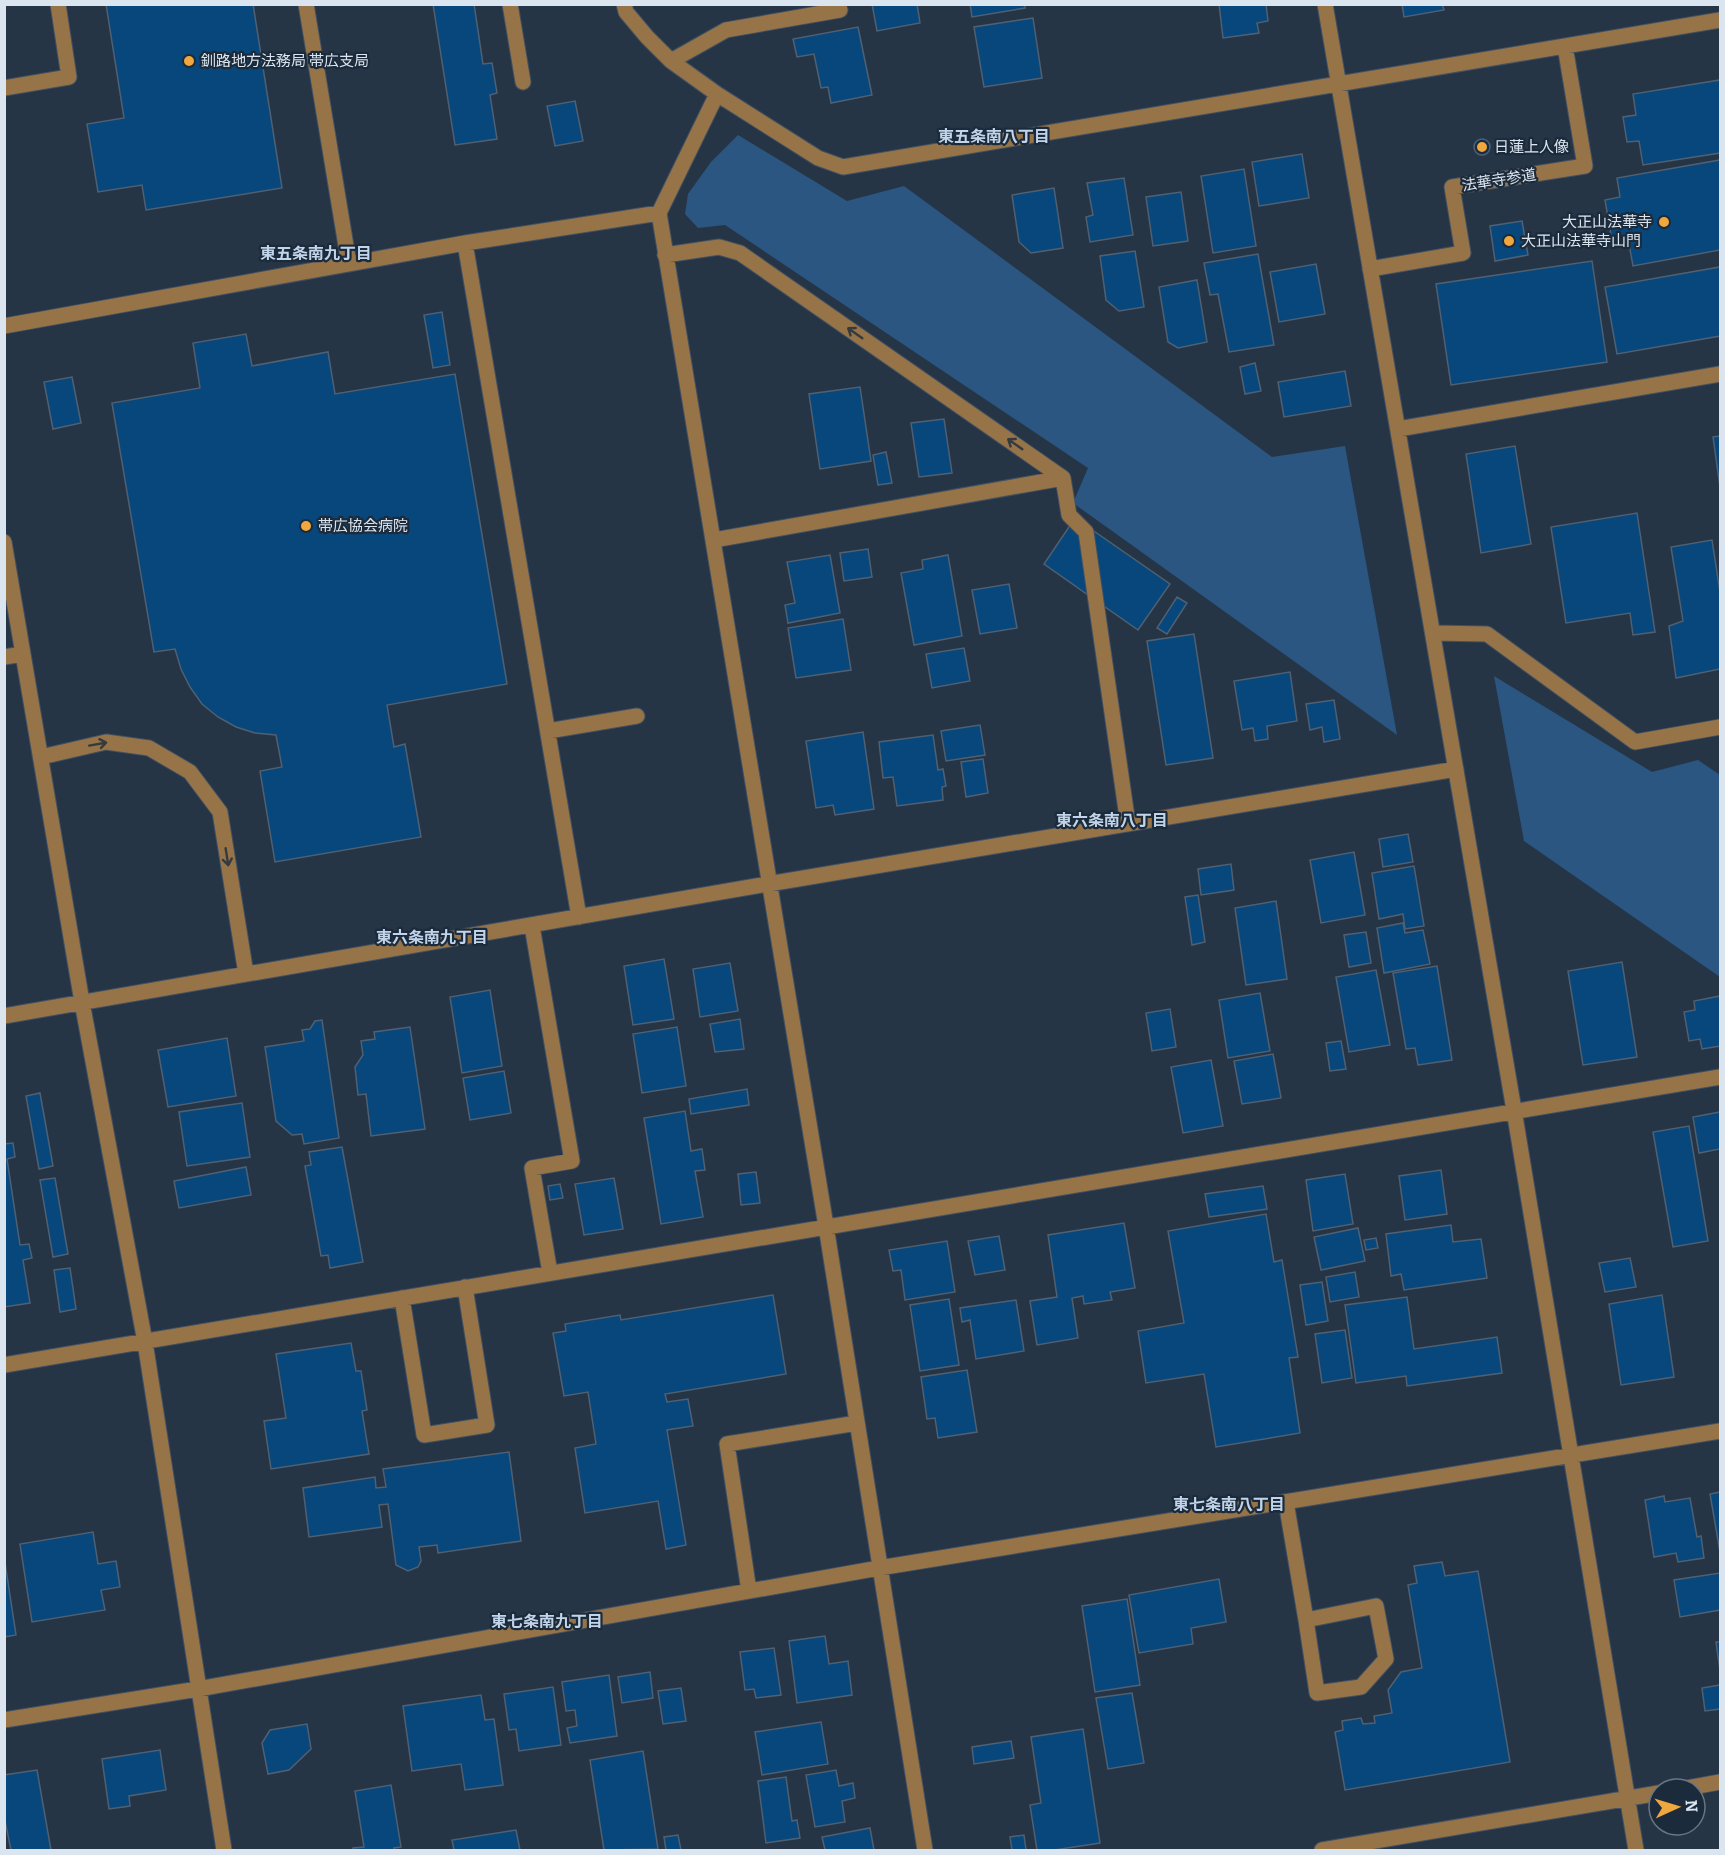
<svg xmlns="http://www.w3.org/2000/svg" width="1725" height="1855" viewBox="0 0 1725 1855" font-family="Bitter,'Noto Sans JP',serif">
	<rect width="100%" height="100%" fill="#263546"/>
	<path fill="#2a5681" d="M 738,135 L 847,201 L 904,186 L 1272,457 L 1345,446 L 1397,735 L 1073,503 L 1088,468 L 725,225 L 698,228 L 685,214 L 688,194 L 711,162 Z
		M 1494,676 L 1652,772 L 1698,760 L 1720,775 L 1720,977 L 1524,841 Z"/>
	<path fill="#07477b" stroke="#4f6072" stroke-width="1.5" d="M 106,4 L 253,4 L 282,188 L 146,210 L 142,185 L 98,192 L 87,124 L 124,118 Z
		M 433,4 L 474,4 L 483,64 L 492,63 L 497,93 L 490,95 L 497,139 L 455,145 Z
		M 872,4 L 917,4 L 920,23 L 877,31 Z
		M 970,4 L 1025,4 L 1025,8 L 972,17 Z
		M 1219,4 L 1266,4 L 1268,21 L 1257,23 L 1259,33 L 1223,38 Z
		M 1402,4 L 1442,4 L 1444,10 L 1404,17 Z
		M 1033,18 L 1042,78 L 984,87 L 974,27 Z
		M 858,27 L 872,95 L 831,103 L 828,87 L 821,88 L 814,54 L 797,57 L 793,39 Z
		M 1720,80 L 1720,153 L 1643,165 L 1639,141 L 1627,142 L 1623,117 L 1636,115 L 1633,94 Z
		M 575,101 L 583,141 L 555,146 L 547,106 Z
		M1474 147a8 8 0 1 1 16 0a8 8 0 1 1-16 0Z
		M 1302,154 L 1309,198 L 1259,206 L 1252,162 Z
		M 1720,160 L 1720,250 L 1633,266 L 1629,244 L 1613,247 L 1605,200 L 1620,197 L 1617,178 Z
		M 1244,169 L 1256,246 L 1213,253 L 1201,176 Z
		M 1124,178 L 1133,235 L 1090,242 L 1086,217 L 1093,215 L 1087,183 Z
		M 1054,188 L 1063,248 L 1031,253 L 1019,242 L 1012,195 Z
		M 1181,192 L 1188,241 L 1153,246 L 1146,197 Z
		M 1522,221 L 1528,255 L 1495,261 L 1490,226 Z
		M 1135,251 L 1144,307 L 1119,311 L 1106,300 L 1100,256 Z
		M 1258,254 L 1274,345 L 1229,352 L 1218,294 L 1210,295 L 1204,263 Z
		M 1592,261 L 1607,362 L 1451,385 L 1436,284 Z
		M 1316,264 L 1325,314 L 1279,322 L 1270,272 Z
		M 1720,267 L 1720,336 L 1617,354 L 1605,287 Z
		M 1197,280 L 1207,342 L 1178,348 L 1168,342 L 1159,287 Z
		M 442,312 L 450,365 L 433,368 L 424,315 Z
		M 246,334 L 252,366 L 328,352 L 335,394 L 455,374 L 507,684 L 387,705 L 394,747 L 405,744 L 421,837 L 275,862 L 260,771 L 282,767 L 276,735 L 255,733 L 236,727 L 218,717 L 202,704 L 190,687 L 181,669 L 175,649 L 154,652 L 112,403 L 200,388 L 193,343 Z
		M 1255,363 L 1261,391 L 1245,394 L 1240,367 Z
		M 1345,371 L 1351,406 L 1284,417 L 1278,382 Z
		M 72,377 L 81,423 L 53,429 L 44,382 Z
		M 860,387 L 871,461 L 820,469 L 809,394 Z
		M 944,419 L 952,473 L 919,477 L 911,423 Z
		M 1720,436 L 1720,487 L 1713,437 Z
		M 1515,446 L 1531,544 L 1481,553 L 1466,454 Z
		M 886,452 L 892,483 L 878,485 L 873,455 Z
		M 1637,513 L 1655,632 L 1633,635 L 1630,613 L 1566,623 L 1551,527 Z
		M 1075,518 L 1170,584 L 1138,630 L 1044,564 Z
		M 1712,540 L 1720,592 L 1720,669 L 1676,678 L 1669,626 L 1683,621 L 1671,547 Z
		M 868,549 L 872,577 L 844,581 L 840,553 Z
		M 830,555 L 840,613 L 788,623 L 785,605 L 795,603 L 787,562 Z
		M 948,555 L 962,636 L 914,645 L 901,573 L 923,569 L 922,560 Z
		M 1009,584 L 1017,628 L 980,634 L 972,590 Z
		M 1177,597 L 1187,603 L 1167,634 L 1157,628 Z
		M 843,619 L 851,670 L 796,678 L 788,628 Z
		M 1194,634 L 1213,758 L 1166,765 L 1147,641 Z
		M 964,648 L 970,681 L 932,688 L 926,654 Z
		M 1290,672 L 1297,721 L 1267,726 L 1268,739 L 1255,741 L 1253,728 L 1242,730 L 1234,681 Z
		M 1334,700 L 1340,739 L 1324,742 L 1322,727 L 1310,730 L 1306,704 Z
		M 980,725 L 985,755 L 946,761 L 941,731 Z
		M 863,732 L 874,809 L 835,815 L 833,805 L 816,808 L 806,741 Z
		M 933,735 L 938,770 L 943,769 L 946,786 L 942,787 L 943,800 L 897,806 L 893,777 L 883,778 L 879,742 Z
		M 983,759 L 988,793 L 966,797 L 961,762 Z
		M 1408,834 L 1413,862 L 1383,867 L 1379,839 Z
		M 1354,852 L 1365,915 L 1321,923 L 1310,860 Z
		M 1231,864 L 1234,890 L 1201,895 L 1198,869 Z
		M 1414,866 L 1424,926 L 1405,929 L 1403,914 L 1379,919 L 1372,873 Z
		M 1198,895 L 1205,942 L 1192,945 L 1185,897 Z
		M 1276,901 L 1287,979 L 1246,985 L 1235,908 Z
		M 1403,923 L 1405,933 L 1423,930 L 1430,964 L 1384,973 L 1377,928 Z
		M 1366,932 L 1371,963 L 1349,967 L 1344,935 Z
		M 664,959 L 674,1019 L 633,1025 L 624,966 Z
		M 1622,962 L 1637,1057 L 1583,1065 L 1568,971 Z
		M 730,963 L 738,1011 L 700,1017 L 693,969 Z
		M 1437,966 L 1452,1060 L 1418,1065 L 1415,1048 L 1406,1049 L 1393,973 Z
		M 1376,970 L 1390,1045 L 1349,1052 L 1336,977 Z
		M 490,990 L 502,1066 L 462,1073 L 450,997 Z
		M 1260,993 L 1270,1051 L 1228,1058 L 1219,1000 Z
		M 1720,996 L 1720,1046 L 1702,1049 L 1700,1039 L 1689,1041 L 1684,1012 L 1695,1010 L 1694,1001 Z
		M 1170,1009 L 1176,1047 L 1152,1051 L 1146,1013 Z
		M 740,1019 L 744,1049 L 715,1052 L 710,1024 Z
		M 322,1020 L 339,1138 L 304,1144 L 302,1134 L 292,1135 L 276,1121 L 265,1047 L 304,1041 L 302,1030 L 310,1029 L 315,1021 Z
		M 410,1027 L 425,1129 L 371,1136 L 366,1094 L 358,1095 L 355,1067 L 363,1055 L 361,1041 L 375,1039 L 374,1032 Z
		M 677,1027 L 686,1086 L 642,1093 L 633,1034 Z
		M 227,1038 L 236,1096 L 168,1107 L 158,1050 Z
		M 1341,1041 L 1346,1069 L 1330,1071 L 1326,1043 Z
		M 1273,1054 L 1281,1098 L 1242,1104 L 1234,1061 Z
		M 1211,1060 L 1223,1126 L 1183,1133 L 1171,1067 Z
		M 504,1071 L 511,1113 L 470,1120 L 463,1078 Z
		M 747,1089 L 749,1105 L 691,1114 L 689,1099 Z
		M 40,1093 L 53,1166 L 39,1169 L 26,1096 Z
		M 242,1103 L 250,1157 L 187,1166 L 179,1112 Z
		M 685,1111 L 691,1151 L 702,1149 L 705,1170 L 695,1171 L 703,1217 L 661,1224 L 644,1118 Z
		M 1720,1112 L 1720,1149 L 1699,1153 L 1693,1117 Z
		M 1689,1126 L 1708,1241 L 1673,1247 L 1653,1132 Z
		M 13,1143 L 15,1157 L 7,1159 L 20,1245 L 29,1244 L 32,1258 L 23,1260 L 30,1303 L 4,1307 L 4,1144 Z
		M 342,1147 L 363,1262 L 330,1268 L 328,1255 L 321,1256 L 305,1166 L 311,1165 L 309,1152 Z
		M 246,1167 L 251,1195 L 179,1208 L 174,1181 Z
		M 1441,1170 L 1447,1214 L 1405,1220 L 1399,1176 Z
		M 756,1172 L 760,1203 L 741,1205 L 738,1174 Z
		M 1345,1174 L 1353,1224 L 1313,1231 L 1306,1180 Z
		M 55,1178 L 68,1254 L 53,1257 L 40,1180 Z
		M 614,1178 L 623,1229 L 584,1235 L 575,1184 Z
		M 560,1184 L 563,1198 L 550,1200 L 548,1186 Z
		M 1263,1186 L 1267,1209 L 1209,1217 L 1205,1194 Z
		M 1266,1214 L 1274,1262 L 1282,1260 L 1298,1357 L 1289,1358 L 1300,1433 L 1216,1447 L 1204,1374 L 1146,1383 L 1138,1331 L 1184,1323 L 1168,1231 Z
		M 1124,1223 L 1135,1288 L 1110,1292 L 1112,1300 L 1084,1304 L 1083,1296 L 1072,1298 L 1078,1338 L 1037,1345 L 1030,1301 L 1057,1297 L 1048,1235 Z
		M 1451,1225 L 1453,1242 L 1481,1239 L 1487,1278 L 1404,1290 L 1401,1274 L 1391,1276 L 1386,1234 Z
		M 1358,1228 L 1365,1261 L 1321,1270 L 1314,1237 Z
		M 999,1236 L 1005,1270 L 975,1275 L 968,1241 Z
		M 1376,1238 L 1378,1248 L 1366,1250 L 1364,1240 Z
		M 947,1241 L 955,1292 L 905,1300 L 901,1270 L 893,1271 L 889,1250 Z
		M 1630,1258 L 1636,1287 L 1605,1292 L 1599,1263 Z
		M 70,1268 L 76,1309 L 60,1312 L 54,1270 Z
		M 1355,1272 L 1359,1297 L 1330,1302 L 1326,1277 Z
		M 1322,1282 L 1328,1321 L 1306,1325 L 1300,1285 Z
		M 773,1295 L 786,1374 L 665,1394 L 667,1402 L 688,1399 L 693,1426 L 667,1430 L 686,1545 L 666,1549 L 658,1501 L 585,1513 L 575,1448 L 596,1444 L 588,1392 L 564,1396 L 553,1333 L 566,1331 L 565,1324 L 620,1315 L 621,1320 Z
		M 1662,1295 L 1674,1377 L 1621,1385 L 1609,1304 Z
		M 1407,1297 L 1414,1349 L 1497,1337 L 1502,1373 L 1407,1386 L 1406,1376 L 1356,1383 L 1345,1305 Z
		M 949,1299 L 959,1365 L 920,1371 L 910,1305 Z
		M 1016,1300 L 1024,1351 L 976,1359 L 970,1320 L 962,1322 L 960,1308 Z
		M 1345,1330 L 1352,1378 L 1322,1383 L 1315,1334 Z
		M 351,1343 L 356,1371 L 361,1371 L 367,1410 L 362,1411 L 369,1454 L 271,1469 L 264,1421 L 286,1418 L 276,1354 Z
		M 967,1370 L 977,1432 L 938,1438 L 935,1418 L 927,1419 L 921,1377 Z
		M 509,1452 L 521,1541 L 438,1553 L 437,1545 L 419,1547 L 421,1561 L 418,1567 L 408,1571 L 396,1565 L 388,1504 L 379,1505 L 382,1527 L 309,1537 L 303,1488 L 375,1477 L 376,1488 L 386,1487 L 383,1469 Z
		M 1720,1492 L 1720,1552 L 1710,1494 Z
		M 1664,1496 L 1665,1502 L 1690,1498 L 1697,1537 L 1701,1536 L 1704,1558 L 1678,1562 L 1676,1553 L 1654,1557 L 1645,1500 Z
		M 93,1532 L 98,1564 L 116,1561 L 120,1587 L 101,1590 L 105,1610 L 32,1622 L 20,1544 Z
		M 4,1556 L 16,1635 L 4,1637 Z
		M 1442,1562 L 1445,1576 L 1478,1571 L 1510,1762 L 1345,1790 L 1335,1732 L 1343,1730 L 1342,1721 L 1361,1718 L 1363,1724 L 1375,1723 L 1374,1716 L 1392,1713 L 1388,1690 L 1401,1672 L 1422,1668 L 1408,1585 L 1417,1583 L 1414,1566 Z
		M 1720,1573 L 1720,1610 L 1680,1617 L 1674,1580 Z
		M 1219,1579 L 1226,1622 L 1191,1628 L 1193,1644 L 1139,1653 L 1129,1595 Z
		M 1127,1599 L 1140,1685 L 1095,1692 L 1082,1606 Z
		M 825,1636 L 829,1664 L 848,1661 L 852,1695 L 797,1703 L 789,1641 Z
		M 1716,1642 L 1720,1642 L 1720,1670 Z
		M 774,1648 L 781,1695 L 756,1698 L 754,1689 L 745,1690 L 740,1652 Z
		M 650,1672 L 653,1698 L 622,1703 L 618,1677 Z
		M 609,1675 L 617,1736 L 570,1743 L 567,1728 L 577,1726 L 575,1710 L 566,1711 L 562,1682 Z
		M 1720,1685 L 1720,1709 L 1705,1711 L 1702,1688 Z
		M 553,1687 L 561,1745 L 519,1751 L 516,1729 L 509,1730 L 504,1694 Z
		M 681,1688 L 686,1721 L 663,1724 L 658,1691 Z
		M 1132,1693 L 1144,1763 L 1108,1769 L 1096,1698 Z
		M 481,1695 L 485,1720 L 494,1719 L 503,1785 L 465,1790 L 461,1764 L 412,1771 L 403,1706 Z
		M 821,1722 L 828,1764 L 762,1775 L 755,1732 Z
		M 307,1724 L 311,1749 L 289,1770 L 268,1774 L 262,1743 L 270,1730 Z
		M 1083,1729 L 1100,1843 L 1054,1850 L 1037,1850 L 1030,1805 L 1041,1803 L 1031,1737 Z
		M 1011,1741 L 1014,1758 L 974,1764 L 972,1747 Z
		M 160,1750 L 166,1790 L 129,1796 L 130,1806 L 109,1809 L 102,1759 Z
		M 643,1751 L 658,1849 L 604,1850 L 590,1760 Z
		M 37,1770 L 51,1850 L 11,1850 L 4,1816 L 4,1775 Z
		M 836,1770 L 839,1786 L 853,1783 L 855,1798 L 842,1801 L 845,1822 L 815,1827 L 806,1775 Z
		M 786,1777 L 792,1821 L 797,1820 L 800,1838 L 766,1843 L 758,1781 Z
		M 391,1785 L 401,1847 L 394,1848 L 394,1850 L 353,1850 L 353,1848 L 364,1847 L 355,1791 Z
		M 870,1828 L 874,1850 L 825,1850 L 822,1837 Z
		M 516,1830 L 520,1850 L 454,1850 L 452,1840 Z
		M 678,1835 L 681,1850 L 666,1850 L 664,1837 Z
		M 1024,1835 L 1026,1850 L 1012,1850 L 1010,1837 Z"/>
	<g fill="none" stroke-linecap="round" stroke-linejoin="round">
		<defs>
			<path id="minor" d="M 306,4 L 349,264
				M 510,4 L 523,82
				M 624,4 L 626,12 L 647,37 L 671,61 L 717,94 L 818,158 L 843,167 L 1720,20
				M 1325,4 L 1514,1110 L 1636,1850
				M 671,61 L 726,30 L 840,10
				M 4,88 L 69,77 L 58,4
				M 717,94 L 659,213 L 826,1226 L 925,1850
				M 465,243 L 579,917
				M 665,255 L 719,247 L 740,253 L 1063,478 L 1069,515 L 1086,532 L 1128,824
				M 1370,269 L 1463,253 L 1452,187 L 1585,166 L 1565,46
				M 4,326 L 465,243 L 659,213
				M 1398,429 L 1720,374
				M 714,540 L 1063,478
				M 4,542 L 82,1002 L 145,1342 L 224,1850
				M 1433,633 L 1487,634 L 1635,742 L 1720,727
				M 4,657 L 23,654
				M 548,731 L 637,716
				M 41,757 L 106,742 L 149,748 L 190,772 L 220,812 L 246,974
				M 532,926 L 572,1161 L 532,1168 L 550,1273
				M 4,1016 L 768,884 L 1456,769
				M 402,1298 L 424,1435 L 487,1425 L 465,1287
				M 4,1365 L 1720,1077
				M 1286,1502 L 1306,1620 L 1376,1606 L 1386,1659 L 1361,1687 L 1317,1693 L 1306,1620
				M 749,1591 L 727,1444 L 857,1423
				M 4,1720 L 198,1689 L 879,1568 L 1720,1431
				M 1681,1789 L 1720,1782
				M 1322,1850 L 1659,1793"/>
		</defs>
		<use href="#minor" stroke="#435161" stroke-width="17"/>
		<use href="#minor" stroke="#977448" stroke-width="15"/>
	</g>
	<defs><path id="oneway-shaft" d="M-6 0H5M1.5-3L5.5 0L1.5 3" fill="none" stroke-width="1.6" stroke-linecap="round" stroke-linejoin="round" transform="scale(1.5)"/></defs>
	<g stroke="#353a3e">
		<use href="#oneway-shaft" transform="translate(855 333) rotate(-145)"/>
		<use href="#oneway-shaft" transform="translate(1015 444) rotate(-145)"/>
		<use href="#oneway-shaft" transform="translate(98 744) rotate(-10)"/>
		<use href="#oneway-shaft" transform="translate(227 857) rotate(81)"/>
	</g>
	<g fill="#efa73e" stroke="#1c2b3b" stroke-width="2">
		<circle cx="189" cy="61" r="6"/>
		<circle cx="1482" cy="147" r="6"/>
		<circle cx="1664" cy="222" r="6"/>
		<circle cx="1509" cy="241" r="6"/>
		<circle cx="306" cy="526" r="6"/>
	</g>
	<g text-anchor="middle" stroke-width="4.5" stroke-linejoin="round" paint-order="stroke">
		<g font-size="15" fill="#dbe5ef" stroke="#1c2b3b" text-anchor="start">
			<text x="201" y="66">釧路地方法務局 帯広支局</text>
			<text x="1494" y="152">日蓮上人像</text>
			<text x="1652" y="227" text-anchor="end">大正山法華寺</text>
			<text x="1521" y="246">大正山法華寺山門</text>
			<text x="318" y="531">帯広協会病院</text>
		</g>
		<g font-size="15" fill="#dbe5ef" stroke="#1c2b3b">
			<text transform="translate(1499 180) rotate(-9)" y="5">法華寺参道</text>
		</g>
		<g font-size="16" font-weight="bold" fill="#c1d4e9" stroke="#1c2b3b">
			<text x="994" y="142">東五条南八丁目</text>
			<text x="316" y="259">東五条南九丁目</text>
			<text x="1112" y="826">東六条南八丁目</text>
			<text x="432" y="943">東六条南九丁目</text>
			<text x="1229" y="1510">東七条南八丁目</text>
			<text x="547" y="1627">東七条南九丁目</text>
		</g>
	</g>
	<rect width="1725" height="1855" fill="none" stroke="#dbe5ef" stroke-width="12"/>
	<g transform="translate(1677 1807) rotate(86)"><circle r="28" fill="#1c2b3b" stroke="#687583" stroke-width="1.5"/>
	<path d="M0-4.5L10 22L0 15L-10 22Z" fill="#efa73e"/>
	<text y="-9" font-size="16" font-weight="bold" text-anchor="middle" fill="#dbe5ef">N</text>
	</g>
</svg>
